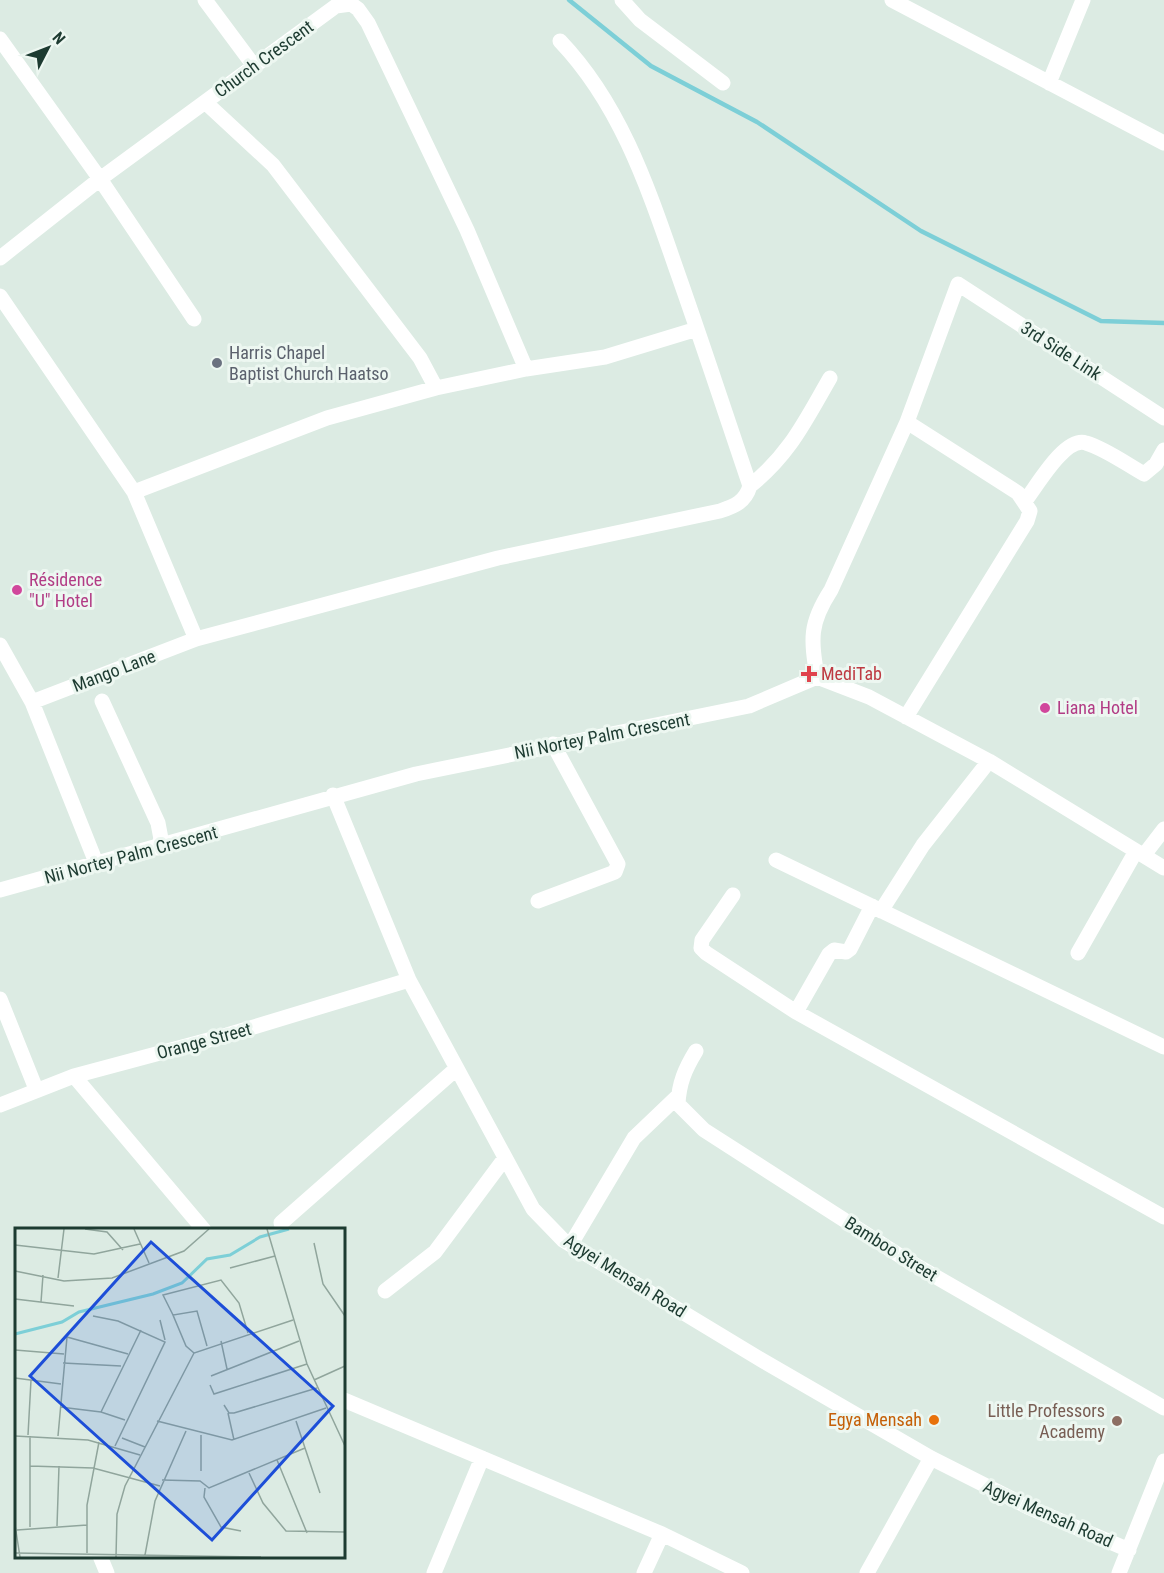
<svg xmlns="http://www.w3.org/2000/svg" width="1164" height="1573" viewBox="0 0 1164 1573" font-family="'Roboto Condensed',sans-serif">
	<rect width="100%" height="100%" fill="#dcebe3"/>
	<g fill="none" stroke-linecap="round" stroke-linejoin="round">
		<path stroke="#7dcfd7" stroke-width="4.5" d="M 569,0 L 651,66 L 757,122 L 921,231 L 1101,321 L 1164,323"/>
		<path stroke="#fff" stroke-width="15" d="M 205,0 L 254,66
			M 622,0 L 640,20 L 723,83
			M 892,0 L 1164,143
			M 0,39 L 100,179 L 194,319
			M 1049,83 L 1083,0
			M 205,102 L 273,165 L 420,358 L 436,388
			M 0,258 L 100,179 L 336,6 L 351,4 L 358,9 L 368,23 L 467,230 L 526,369
			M 0,296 L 134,492 L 196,639
			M 907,422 L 958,284 L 1164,418
			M 750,486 C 790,454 805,421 830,378
			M 134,492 L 327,418 L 436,388 L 526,369 L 605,357 L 697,329
			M 1025,501 C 1037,486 1065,436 1086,443 C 1106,449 1126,464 1144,474 L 1156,464 L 1164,450
			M 0,645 L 32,702 L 97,865
			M 817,677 C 811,638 809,624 831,590 L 907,422 L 1018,493 L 1030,511 L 1027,521 L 906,717
			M 102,701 L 158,823 L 161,839 L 157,848
			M 32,702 L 196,639 L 498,558 L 720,511 C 735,506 745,502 750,486 C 726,415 703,345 678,274 C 649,191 622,106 560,41
			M 333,795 L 409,980 L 533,1209 L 563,1240 L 765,1362 L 931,1458 L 1028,1507 L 1129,1550
			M 1144,855 L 1164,829
			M 776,860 L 1164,1047
			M 0,890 L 416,774 L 749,706 L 817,677 L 869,697 L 989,761 L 1164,868
			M 733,895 L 702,940 L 701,948 L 706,953 L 796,1012 L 1164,1217
			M 538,901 L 615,872 L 618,864 L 553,744
			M 881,911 L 923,845 L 989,761
			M 1078,953 L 1136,851
			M 0,999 L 36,1089
			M 796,1012 L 829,954 L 834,950 L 846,952 L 850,949 L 872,906
			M 696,1051 C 685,1069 679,1083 678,1104 L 704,1130 L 905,1259 L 1164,1408
			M 74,1076 L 204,1230
			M 0,1105 L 74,1076 L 227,1035 L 409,980
			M 281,1223 L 456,1069
			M 571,1244 L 634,1138 L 678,1096
			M 385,1291 L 435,1252 L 505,1158
			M 344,1400 L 662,1534 L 742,1573
			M 100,1556 L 107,1573
			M 434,1573 L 482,1458
			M 644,1573 L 662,1534
			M 867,1573 L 931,1458
			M 1119,1573 L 1164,1461"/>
	</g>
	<circle fill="#6b7280" stroke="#edf7f1" stroke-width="2" cx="217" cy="363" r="6"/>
	<g fill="#d1479c" stroke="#edf7f1" stroke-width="2">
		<circle cx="17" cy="590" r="6"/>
		<circle cx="1045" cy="708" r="6"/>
	</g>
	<path fill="#e0444e" stroke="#edf7f1" stroke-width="2" d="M806 665h6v6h6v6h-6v6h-6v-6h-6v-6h6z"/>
	<circle fill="#e8710a" stroke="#edf7f1" stroke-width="2" cx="934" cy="1420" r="6"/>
	<circle fill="#8d6e63" stroke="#edf7f1" stroke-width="2" cx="1117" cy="1421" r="6"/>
	<g text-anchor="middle" stroke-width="6" stroke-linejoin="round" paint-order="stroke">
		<g font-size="18" fill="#1d3b31" stroke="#edf7f1">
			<text transform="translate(264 59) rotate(-36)" y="6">Church Crescent</text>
			<text transform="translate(1061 351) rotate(33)" y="6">3rd Side Link</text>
			<text transform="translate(114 671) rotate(-21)" y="6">Mango Lane</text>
			<text transform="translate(602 736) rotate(-11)" y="6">Nii Nortey Palm Crescent</text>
			<text transform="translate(131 855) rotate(-15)" y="6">Nii Nortey Palm Crescent</text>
			<text transform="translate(204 1041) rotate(-15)" y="6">Orange Street</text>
			<text transform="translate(891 1249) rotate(32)" y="6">Bamboo Street</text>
			<text transform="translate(625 1276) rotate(32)" y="6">Agyei Mensah Road</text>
			<text transform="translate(1048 1514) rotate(24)" y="6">Agyei Mensah Road</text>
		</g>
		<g font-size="18" fill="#5b616d" stroke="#edf7f1" text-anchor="start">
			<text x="229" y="359">Harris Chapel<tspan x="229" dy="21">Baptist Church Haatso</tspan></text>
		</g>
		<g font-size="18" fill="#b23c85" stroke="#edf7f1" text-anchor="start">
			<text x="29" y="586">Résidence<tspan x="29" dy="21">"U" Hotel</tspan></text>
			<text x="1057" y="714">Liana Hotel</text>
		</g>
		<g font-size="18" fill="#be3a42" stroke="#edf7f1" text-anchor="start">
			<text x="821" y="680">MediTab</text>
		</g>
		<g font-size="18" fill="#785e54" stroke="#edf7f1" text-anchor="end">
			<text x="1105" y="1417">Little Professors<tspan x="1105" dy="21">Academy</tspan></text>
		</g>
		<g font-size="18" fill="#c56008" stroke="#edf7f1" text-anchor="end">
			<text x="922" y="1426">Egya Mensah</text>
		</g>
	</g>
	<g transform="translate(15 1228)">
		<rect width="330" height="330" fill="#dcebe3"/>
		<path fill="none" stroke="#7dcfd7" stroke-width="3" d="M 0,106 L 47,94 L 64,84 L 138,66 L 167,55 L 192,31 L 215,27 L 245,9 L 274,1"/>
		<path fill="none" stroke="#90a59c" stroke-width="1.5" d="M 70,1 L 92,4 L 108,22M 119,1 L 134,35M 252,1 L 292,136 L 330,218M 299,15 L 308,56 L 330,88M 0,17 L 79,26 L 125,16M 215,40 L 260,28M 0,43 L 49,53 L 97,50 L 169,23 L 194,1M 43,50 L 49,1M 0,71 L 59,78M 26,74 L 28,47M 158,87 L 148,67 L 206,52 L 224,75 L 233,105M 78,88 L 103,93 L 150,114 L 100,218M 145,92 L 150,112M 206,113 L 212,141M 0,122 L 49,126M 179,125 L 171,118 L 158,87 L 182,83 L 192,118M 48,135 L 106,138M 196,148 L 284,113M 0,150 L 46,156M 299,152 L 330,138M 195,157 L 199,166 L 292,136M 209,177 L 214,185 L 219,185 L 302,160M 45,179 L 86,184 L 110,192M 86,184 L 126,102M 213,185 L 219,212M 142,193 L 217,212 L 311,180M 281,193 L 305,265M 13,207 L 16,152M 0,208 L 73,212 L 125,227M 43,208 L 52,109 L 113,126M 107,210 L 130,219M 262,232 L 292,305M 15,238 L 78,240 L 145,258M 186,243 L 186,207M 234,245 L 248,275 L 271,303 L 330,304M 147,252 L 185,253 L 194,260 L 290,220M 190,260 L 189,269 L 206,299 L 226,303M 0,297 L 5,329M 42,298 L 44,238M 15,299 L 15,208M 2,302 L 72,297M 0,325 L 246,329M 72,325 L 72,277 L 84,214M 130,327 L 140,273 L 171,203M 101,329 L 102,286 L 110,258 L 179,125 L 278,92"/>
		<path fill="#1d4ed8" fill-opacity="0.15" stroke="#1d4ed8" stroke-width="3" d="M 136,14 L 318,178 L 197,312 L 15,148 Z"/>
		<rect width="330" height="330" fill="none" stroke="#1d3b31" stroke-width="3"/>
	</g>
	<g transform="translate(48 48) rotate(48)" stroke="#edf7f1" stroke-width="4.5" paint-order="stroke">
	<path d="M0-4.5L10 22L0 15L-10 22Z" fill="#1d3b31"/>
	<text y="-9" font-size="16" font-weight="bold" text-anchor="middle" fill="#1d3b31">N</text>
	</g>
</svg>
